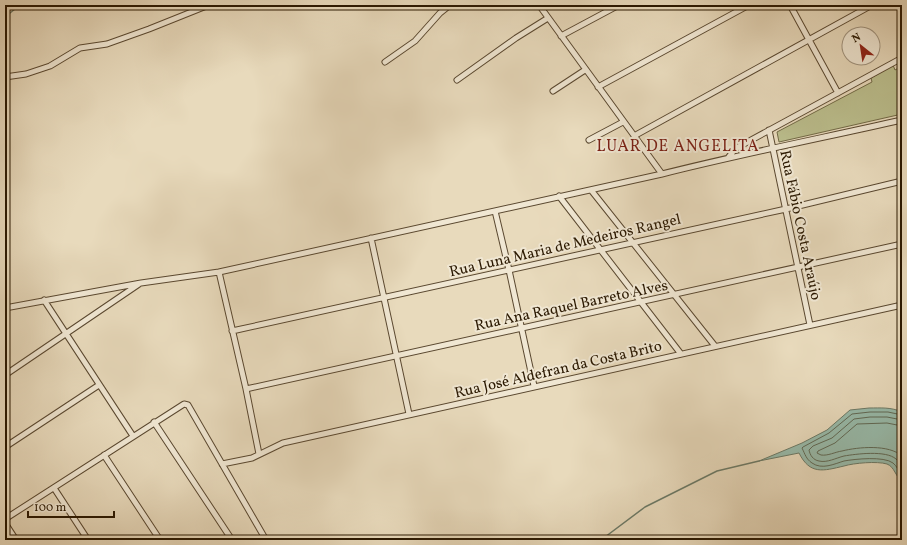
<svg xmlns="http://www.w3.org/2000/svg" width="907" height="545" viewBox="0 0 907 545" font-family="Vollkorn,serif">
	<rect width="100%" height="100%" fill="#e8dabc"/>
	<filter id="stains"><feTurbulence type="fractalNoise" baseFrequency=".005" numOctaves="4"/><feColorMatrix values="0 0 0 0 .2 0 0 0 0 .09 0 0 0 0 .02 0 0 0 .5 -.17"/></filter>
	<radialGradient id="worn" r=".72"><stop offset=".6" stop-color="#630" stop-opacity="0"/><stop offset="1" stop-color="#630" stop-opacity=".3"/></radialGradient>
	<path fill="#bbbe8d" stroke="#726b47" d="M 893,65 L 895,70 L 902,66 L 902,114 L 779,142 L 777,132 L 872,82 L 871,78 Z"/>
	<path fill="#98bbab" stroke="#6c7a67" d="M 869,408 C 881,408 891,407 902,412 L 902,480 C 895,477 895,467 887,464 C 877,461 854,463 844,466 C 823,471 810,475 799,453 L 759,461 L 802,443 L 827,430 L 850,410 Z"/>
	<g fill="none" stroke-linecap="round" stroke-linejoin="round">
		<path stroke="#616a56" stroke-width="1" d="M 902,415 L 888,412 L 870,412 L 852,414 L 829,433 L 803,447 L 802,448 C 805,454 806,459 812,463 C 822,470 834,464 844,461 C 855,459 884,456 893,463 C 897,466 899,472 902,475
			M 902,420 L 887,417 L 870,417 L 854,419 L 832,438 L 813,446 L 809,450 C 810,455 813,460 819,461 C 827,463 836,458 844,456 C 856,454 886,450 896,459 C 899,461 900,464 902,467
			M 902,426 L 887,423 L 857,424 L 835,443 L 818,451 L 817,453 L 821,455 C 828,456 835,452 842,451 C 858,447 889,444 902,456"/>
		<path stroke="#6c7a67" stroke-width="1.5" d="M 5,15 L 10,13 L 20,5
			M 601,540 L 645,507 L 717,471 L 759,461"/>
		<defs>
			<path id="street" d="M 539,5 L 662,174
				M 790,5 L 838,93
				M 561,36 L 619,5
				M 385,62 L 415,41 L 440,13 L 450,5
				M 5,77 L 26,74 L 50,66 L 80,48 L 107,44 L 149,29 L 209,5
				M 457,80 L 516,38 L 548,18
				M 598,87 L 749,5
				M 553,91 L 585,70
				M 769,130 L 810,325
				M 634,136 L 872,5
				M 589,140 L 623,122
				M 728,158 L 735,149 L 742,145 L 902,58
				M 591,190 L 715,346
				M 559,196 L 681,354
				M 495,211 L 509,270 L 534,386
				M 371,238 L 409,414
				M 219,272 L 246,389 L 259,454
				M 44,300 L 133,436
				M 5,308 L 141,283 L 219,272 L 662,174 C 741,154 822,138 902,120
				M 232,331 L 786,209 L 902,181
				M 5,375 L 139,284
				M 246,389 L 902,244
				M 154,422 L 232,540
				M 5,447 L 99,385
				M 104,455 L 160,540
				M 222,464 L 252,458 L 283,443 L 902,305
				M 54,488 L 88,540
				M 5,519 L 184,404 L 188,405 L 266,540
				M 5,523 L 16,540"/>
		</defs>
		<use href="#street" stroke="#5a4830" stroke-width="7"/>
		<use href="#street" stroke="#f0e7d3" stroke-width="5"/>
	</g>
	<g text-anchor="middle" stroke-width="4" stroke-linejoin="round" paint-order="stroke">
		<g font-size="15" fill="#2a1801" stroke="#f0e7d3">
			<text transform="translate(801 225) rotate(78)" y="5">Rua Fábio Costa Araújo</text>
			<text transform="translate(565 245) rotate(-13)" y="5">Rua Luna Maria de Medeiros Rangel</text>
			<text transform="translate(571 305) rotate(-12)" y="5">Rua Ana Raquel Barreto Alves</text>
			<text transform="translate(558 369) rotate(-13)" y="5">Rua José Aldefran da Costa Brito</text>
		</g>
		<g font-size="16" letter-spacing="1" fill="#7a1f14" stroke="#f0e7d3">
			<text x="678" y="151">LUAR DE ANGELITA</text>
		</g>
	</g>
	<rect width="907" height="545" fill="none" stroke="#e8dabc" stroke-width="20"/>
	<rect x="6" y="6" width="895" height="533" fill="none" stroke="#2a1801" stroke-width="2"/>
	<rect x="10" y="10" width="887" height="525" fill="none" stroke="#2a1801"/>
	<g transform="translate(861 46) rotate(330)"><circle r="19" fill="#f0e7d3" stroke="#a1947f"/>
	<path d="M0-3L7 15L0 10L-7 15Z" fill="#8f2418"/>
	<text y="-6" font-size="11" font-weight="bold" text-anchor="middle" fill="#2a1801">N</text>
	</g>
	<path d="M28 511v6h86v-6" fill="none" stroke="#2a1801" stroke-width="2"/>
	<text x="34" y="511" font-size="12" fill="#2a1801" stroke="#f0e7d3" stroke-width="3" paint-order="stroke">100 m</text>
	<rect width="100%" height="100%" filter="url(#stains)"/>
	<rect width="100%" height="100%" fill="url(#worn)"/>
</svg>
